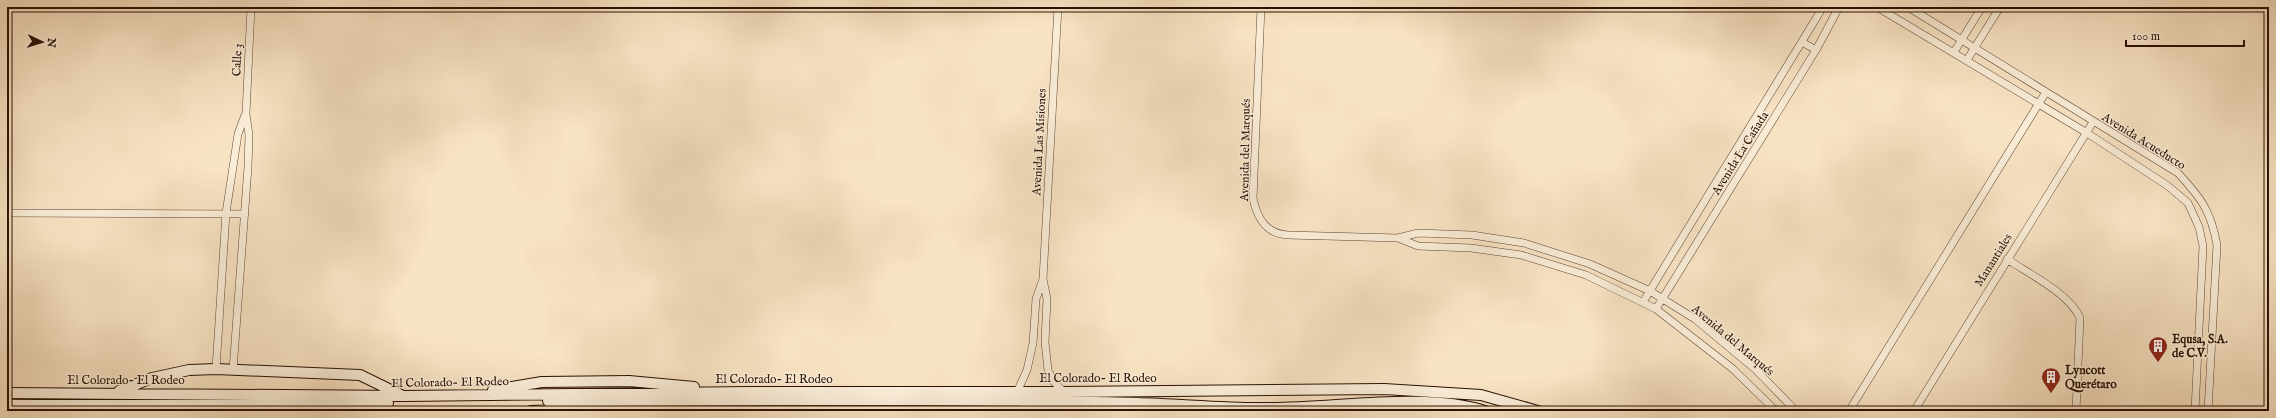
<svg xmlns="http://www.w3.org/2000/svg" width="2276" height="418" viewBox="0 0 2276 418" font-family="'IM FELL English',serif">
	<rect width="100%" height="100%" fill="#f8e3c3"/>
	<filter id="stains"><feTurbulence type="fractalNoise" baseFrequency=".005" numOctaves="4"/><feColorMatrix values="0 0 0 0 .2 0 0 0 0 .09 0 0 0 0 .02 0 0 0 .5 -.17"/></filter>
	<radialGradient id="worn" r=".72"><stop offset=".6" stop-color="#630" stop-opacity="0"/><stop offset="1" stop-color="#630" stop-opacity=".3"/></radialGradient>
	<g fill="none" stroke-linecap="round" stroke-linejoin="round">
		<defs>
			<path id="minor" d="M 1058,7 L 1043,279 L 1047,299 L 1045,342 L 1048,370 L 1053,381 L 1064,392
				M 1261,7 L 1253,198 C 1257,218 1266,234 1288,235 L 1398,238 L 1418,233 L 1472,235 L 1524,243 L 1590,264 L 1650,291 L 1695,319 L 1755,369 L 1796,411
				M 1877,7 L 2087,133 L 2168,186 L 2188,203 L 2199,227 L 2203,246 L 2195,411
				M 1908,7 L 2178,173 C 2201,198 2211,211 2217,245 L 2208,411
				M 1802,42 L 1816,50
				M 1954,52 L 1982,7
				M 1967,60 L 2000,7
				M 7,213 L 245,214
				M 1398,238 L 1418,246 L 1471,248 L 1521,255 L 1586,275 L 1656,309 L 1733,369 L 1776,411
				M 2007,259 C 2029,274 2069,293 2080,318 L 2076,411
				M 1643,302 L 1823,7
				M 1656,309 L 1816,50 L 1839,7
				M 216,369 L 226,213 L 238,134 L 245,115
				M 233,370 L 248,167 L 249,135 L 246,114 L 251,7
				M 1017,392 L 1027,370 L 1033,343 L 1036,299 L 1043,279
				M 1368,404 L 1379,409 L 1410,411
				M 1022,411 L 1026,402
				M 1849,411 L 2046,92
				M 1914,411 L 2093,122"/>
			<path id="secondary" d="M 493,390 L 542,382 L 629,381 L 694,387
				M 119,391 L 152,378 L 189,370 L 216,369 L 360,375 L 401,395
				M 7,393 L 405,396 L 750,392 L 1064,392 L 1384,389 L 1481,395 L 1538,411
				M 548,401 C 744,401 941,398 1137,403 C 1178,404 1219,408 1260,408 C 1328,410 1421,391 1485,411
				M 7,405 L 388,403
				M 531,411 L 553,410 L 569,402"/>
		</defs>
		<use href="#minor" stroke="#5d4533" stroke-width="8"/>
		<use href="#secondary" stroke="#291003" stroke-width="12"/>
		<use href="#minor" stroke="#faedd8" stroke-width="7"/>
		<use href="#secondary" stroke="#faedd8" stroke-width="10"/>
	</g>
	<defs>
		<symbol id="building-pin" viewBox="-11 -11 22 30"><path d="M0 17L-7.5 6A9.5 9.5 0 1 1 7.5 6Z" fill="#8f2418" stroke="#faedd8"/><path d="M-4-6H4V6H1V3H-1V6H-4ZM-2.5-4.3h1.7v1.8h-1.7ZM.8-4.3h1.7v1.8H.8ZM-2.5-1h1.7V.8h-1.7ZM.8-1h1.7V.8H.8Z" fill="#fff"/></symbol>
	</defs>
	<g fill-rule="evenodd">
		<use href="#building-pin" x="2147" y="335" width="22" height="30"/>
		<use href="#building-pin" x="2040" y="366" width="22" height="30"/>
	</g>
	<g text-anchor="middle" stroke-width="3" stroke-linejoin="round" paint-order="stroke">
		<g font-size="12" fill="#291003" stroke="#faedd8">
			<text transform="translate(237 60) rotate(-87)" y="4">Calle 3</text>
			<text transform="translate(2144 141) rotate(32)" y="4">Avenida Acueducto</text>
			<text transform="translate(1039 142) rotate(-87)" y="4">Avenida Las Misiones</text>
			<text transform="translate(1245 150) rotate(-89)" y="4">Avenida del Marqués</text>
			<text transform="translate(1740 153) rotate(-58)" y="4">Avenida La Cañada</text>
			<text transform="translate(1993 260) rotate(-58)" y="4">Manantiales</text>
			<text transform="translate(1733 340) rotate(40)" y="4">Avenida del Marqués</text>
			<text x="1098" y="382">El Colorado- El Rodeo</text>
			<text x="774" y="383">El Colorado- El Rodeo</text>
			<text x="126" y="384">El Colorado- El Rodeo</text>
			<text transform="translate(450 382) rotate(-1)" y="4">El Colorado- El Rodeo</text>
		</g>
		<g font-size="12" font-weight="bold" fill="#291003" stroke="#faedd8" text-anchor="start">
			<text x="2172" y="343">Equsa, S.A.<tspan x="2172" dy="14">de C.V.</tspan></text>
			<text x="2065" y="374">Lyncott<tspan x="2065" dy="14">Querétaro</tspan></text>
		</g>
	</g>
	<rect width="2276" height="418" fill="none" stroke="#f8e3c3" stroke-width="24"/>
	<rect x="8" y="8" width="2260" height="402" fill="none" stroke="#291003" stroke-width="2"/>
	<rect x="12" y="12" width="2252" height="394" fill="none" stroke="#291003"/>
	<g transform="translate(42 42) rotate(94)" stroke="#faedd8" stroke-width="3" paint-order="stroke">
	<path d="M0-3L7 15L0 10L-7 15Z" fill="#291003"/>
	<text y="-6" font-size="11" font-weight="bold" text-anchor="middle" fill="#291003">N</text>
	</g>
	<path d="M2126 40v6h118v-6" fill="none" stroke="#291003" stroke-width="2"/>
	<text x="2132" y="40" font-size="12" fill="#291003" stroke="#faedd8" stroke-width="3" paint-order="stroke">100 m</text>
	<rect width="100%" height="100%" filter="url(#stains)"/>
	<rect width="100%" height="100%" fill="url(#worn)"/>
</svg>
